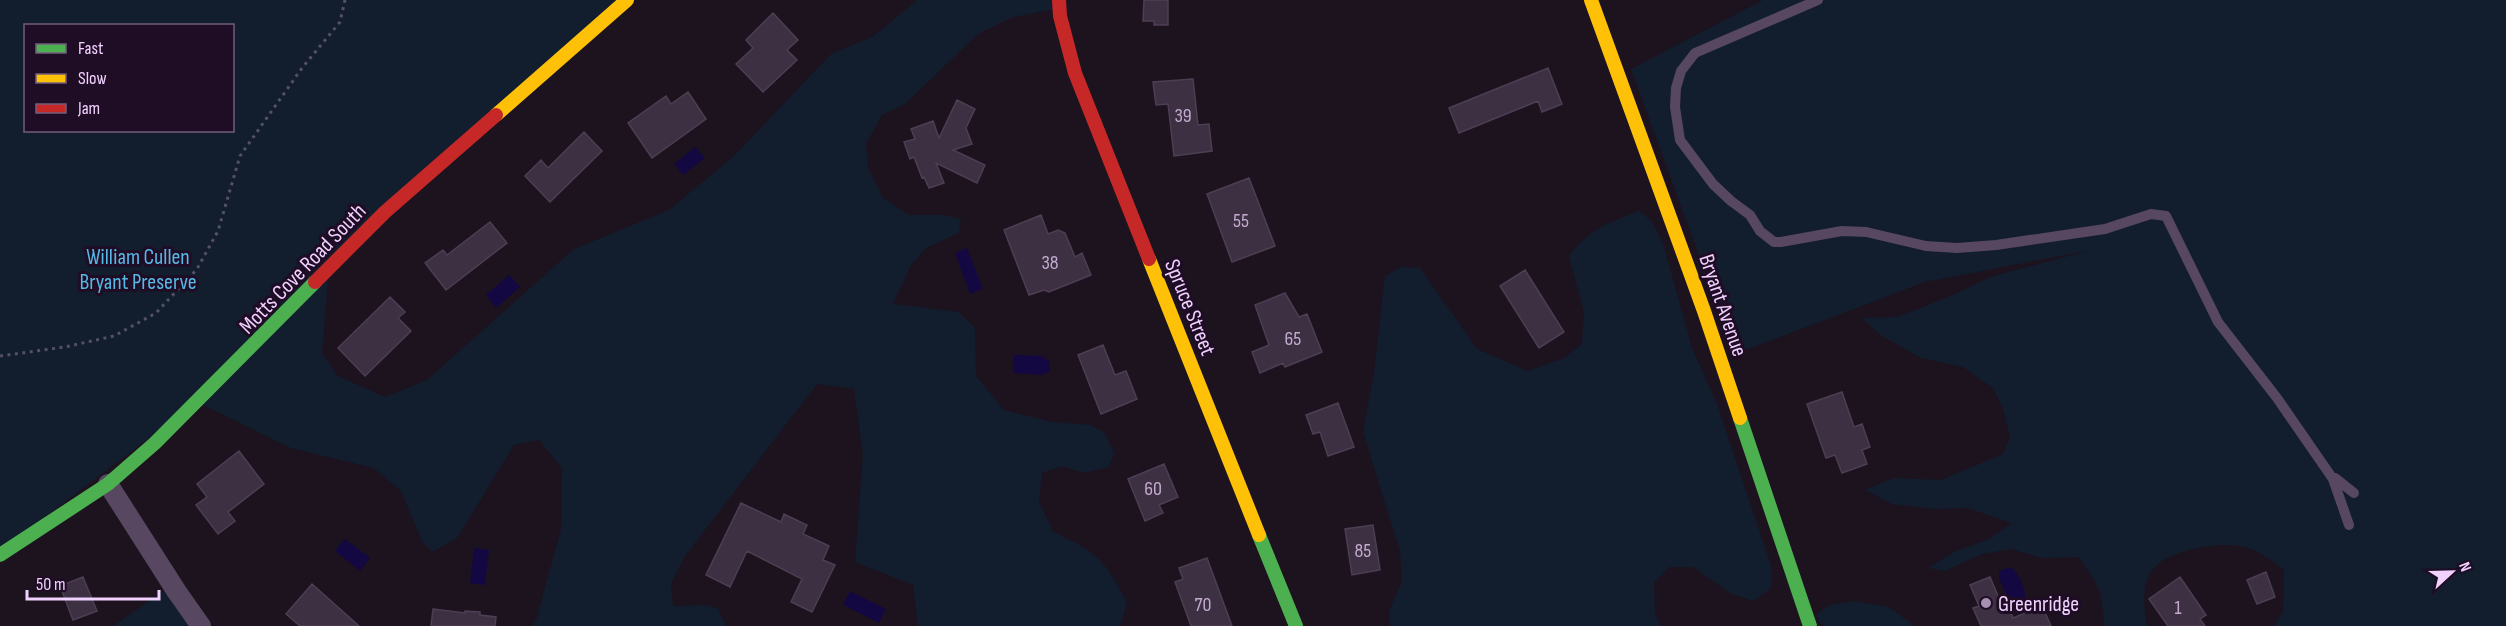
<svg xmlns="http://www.w3.org/2000/svg" width="2506" height="626" viewBox="0 0 2506 626" font-family="'Sofia Sans Condensed',sans-serif">
	<rect width="100%" height="100%" fill="#1c131f"/>
	<path fill="#121d2e" fill-rule="evenodd" d="M 0,0 L 627,0 L 329,269 L 322,353 L 338,376 L 385,397 L 427,380 L 574,249 L 669,210 L 735,155 L 831,54 L 874,36 L 917,0 L 1059,0 L 1060,8 L 1013,17 L 978,34 L 906,103 L 882,115 L 866,144 L 868,168 L 883,198 L 909,215 L 943,215 L 961,219 L 959,233 L 926,248 L 911,265 L 893,304 L 959,312 L 975,328 L 976,376 L 1004,410 L 1052,422 L 1091,425 L 1105,433 L 1114,453 L 1109,467 L 1083,473 L 1062,466 L 1042,473 L 1039,501 L 1053,532 C 1094,550 1107,561 1127,603 L 1120,626 L 918,626 L 913,585 L 855,562 L 863,455 L 854,389 L 817,384 L 685,556 L 671,583 L 673,606 L 708,605 L 718,609 L 726,626 L 532,626 L 536,620 L 561,530 L 562,468 L 539,440 L 514,445 L 457,538 L 432,552 L 422,541 L 401,491 L 374,468 L 291,448 L 197,402 L 0,551 ZM 26,26 L 232,26 L 232,130 L 26,130 Z
		M 1763,0 L 2506,0 L 2506,626 L 2274,626 L 2283,612 L 2284,569 C 2273,562 2260,551 2248,548 C 2231,543 2214,545 2198,548 C 2149,558 2138,577 2147,626 L 2104,626 C 2103,589 2098,586 2079,557 L 2042,558 L 2011,549 L 1982,554 L 1945,571 L 1928,568 L 1954,552 L 1989,539 L 2012,523 L 1967,508 L 1934,509 L 1892,504 L 1865,490 L 1894,478 L 1941,480 L 2003,454 L 2010,436 L 2003,409 L 1993,388 L 1963,367 L 1921,358 L 1882,336 L 1861,318 L 1898,317 L 1955,294 L 1990,277 L 2091,250 L 1925,282 L 1735,354 L 1631,69 Z
		M 1639,211 L 1652,221 L 1664,246 L 1692,348 L 1717,404 L 1771,565 L 1771,588 L 1754,601 L 1732,594 L 1693,567 L 1669,567 L 1654,583 L 1655,613 L 1661,626 L 1390,626 L 1389,611 L 1402,581 L 1400,551 L 1363,432 L 1374,373 L 1385,276 L 1401,267 L 1420,268 L 1477,349 L 1528,371 L 1564,358 L 1582,344 L 1584,312 L 1569,256 C 1588,230 1609,222 1639,211 Z
		M 172,585 L 201,626 L 113,626 Z
		M 1854,601 L 1889,607 L 1915,626 L 1823,626 L 1816,615 L 1830,605 Z"/>
	<path fill="#140842" d="M 695,147 L 705,158 L 683,175 L 674,164 Z
		M 967,248 L 983,289 L 970,294 L 955,253 Z
		M 509,275 L 520,287 L 496,308 L 486,295 Z
		M 1014,355 L 1042,356 L 1050,362 L 1050,371 L 1043,375 L 1013,373 Z
		M 345,539 L 370,558 L 360,571 L 335,551 Z
		M 474,548 L 489,550 L 485,585 L 470,583 Z
		M 2011,567 C 2019,573 2026,590 2025,600 L 2013,605 L 2010,602 L 1999,578 L 1999,571 Z
		M 850,591 L 886,609 L 879,623 L 843,605 Z"/>
	<path fill="#3d3042" stroke="#4e3e54" stroke-width="1.5" d="M 1144,0 L 1168,0 L 1168,25 L 1154,25 L 1154,21 L 1143,21 Z
		M 773,13 L 798,40 L 787,50 L 797,60 L 763,92 L 736,64 L 753,48 L 746,40 Z
		M 1548,68 L 1562,104 L 1542,112 L 1538,101 L 1459,133 L 1449,108 Z
		M 1193,79 L 1198,125 L 1209,124 L 1212,151 L 1174,156 L 1168,104 L 1156,105 L 1153,82 Z
		M 688,92 L 706,119 L 652,158 L 628,123 L 666,96 L 671,104 Z
		M 957,100 L 975,109 L 966,128 L 972,144 L 953,150 L 985,165 L 977,183 L 936,163 L 944,183 L 929,188 L 924,177 L 922,178 L 914,157 L 910,159 L 904,142 L 915,139 L 911,129 L 933,121 L 939,138 Z
		M 584,132 L 602,151 L 550,202 L 525,176 L 541,160 L 548,168 Z
		M 1249,178 L 1275,246 L 1232,262 L 1207,194 Z
		M 1041,215 L 1048,234 L 1058,230 L 1065,233 L 1075,257 L 1082,253 L 1091,275 L 1049,292 L 1044,290 L 1029,295 L 1004,230 Z
		M 490,222 L 507,243 L 446,290 L 425,263 L 443,250 L 447,255 Z
		M 1525,270 L 1564,332 L 1539,348 L 1500,286 Z
		M 1285,293 L 1299,317 L 1307,314 L 1322,352 L 1285,367 L 1283,363 L 1260,373 L 1252,352 L 1269,345 L 1255,305 Z
		M 390,297 L 405,312 L 398,318 L 411,331 L 365,376 L 338,348 Z
		M 1103,345 L 1115,375 L 1126,371 L 1137,399 L 1101,414 L 1078,355 Z
		M 1842,392 L 1854,427 L 1862,424 L 1870,447 L 1862,450 L 1867,464 L 1842,473 L 1835,455 L 1826,458 L 1807,404 Z
		M 1338,403 L 1354,447 L 1328,456 L 1320,432 L 1313,434 L 1306,415 Z
		M 239,451 L 264,484 L 228,512 L 235,521 L 218,534 L 196,505 L 207,497 L 197,484 Z
		M 1164,464 L 1178,497 L 1159,505 L 1163,513 L 1145,521 L 1128,479 Z
		M 741,503 L 781,522 L 784,514 L 807,525 L 803,534 L 829,546 L 823,560 L 835,565 L 812,612 L 791,602 L 802,579 L 747,551 L 730,587 L 706,575 Z
		M 1373,525 L 1380,570 L 1352,575 L 1345,529 Z
		M 1207,558 L 1232,626 L 1191,626 L 1175,582 L 1183,579 L 1179,568 Z
		M 2266,572 L 2275,597 L 2257,604 L 2247,580 Z
		M 83,577 L 97,611 L 73,620 L 60,586 Z
		M 1990,577 L 2004,610 L 2009,608 L 2013,618 L 2042,606 L 2051,626 L 1981,626 L 1973,608 L 1979,606 L 1970,585 Z
		M 2180,577 L 2206,615 L 2200,619 L 2205,626 L 2168,626 L 2149,599 Z
		M 312,584 L 359,626 L 300,626 L 286,614 Z
		M 433,609 L 465,613 L 465,611 L 480,612 L 480,615 L 496,617 L 495,626 L 431,626 Z"/>
	<g fill="none" stroke-linecap="round" stroke-linejoin="round">
		<path stroke="#535067" stroke-width="3" stroke-dasharray="3 4.5" stroke-linecap="butt" d="M 0,356 L 65,347 L 114,336 L 156,313 L 197,269 L 218,231 L 240,156 L 302,68 L 340,22 L 345,0"/>
		<path stroke="#574761" stroke-width="10" d="M 1818,0 L 1695,53 L 1681,71 L 1676,88 L 1675,107 L 1680,140 L 1713,184 L 1731,201 L 1750,215 L 1760,231 L 1774,242 L 1781,242 L 1842,231 L 1866,232 L 1926,246 L 1957,248 L 1996,245 L 2105,229 L 2151,214 L 2166,216 L 2218,322 L 2277,398 L 2333,479 L 2349,525
			M 2335,478 L 2354,493"/>
		<path stroke="#574761" stroke-width="20" d="M 108,484 L 177,592 L 201,626"/>
		<path stroke="#4caf50" stroke-width="14" d="M 1740,418 L 1810,626
			M 1259,535 L 1296,626
			M 0,555 L 108,484 L 155,443 L 315,282"/>
		<path stroke="#ffc107" stroke-width="14" d="M 1591,0 L 1704,311 L 1740,418
			M 496,115 L 627,0
			M 1149,259 L 1259,535"/>
		<path stroke="#c62828" stroke-width="14" d="M 1059,0 L 1060,16 L 1075,73 L 1149,259
			M 315,282 L 385,212 L 496,115"/>
	</g>
	<circle fill="#a68fb1" stroke="#1f0d25" stroke-width="2" cx="1986" cy="603" r="6"/>
	<g text-anchor="middle" stroke-width="6" stroke-linejoin="round" paint-order="stroke">
		<g font-size="20" fill="#c4aad0">
			<text x="1183" y="122">39</text>
			<text x="1241" y="227">55</text>
			<text x="1050" y="269">38</text>
			<text x="1293" y="345">65</text>
			<text x="1153" y="495">60</text>
			<text x="1363" y="557">85</text>
			<text x="1203" y="611">70</text>
			<text x="2178" y="614">1</text>
		</g>
		<g font-size="22" fill="#57b9e6" stroke="#1f0d25">
			<text x="138" y="264">William Cullen<tspan x="138" dy="25">Bryant Preserve</tspan></text>
		</g>
		<g font-size="22" fill="#f1d2ff" stroke="#1f0d25">
			<text transform="translate(302 268) rotate(-46)" y="8">Motts Cove Road South</text>
			<text transform="translate(1724 305) rotate(71)" y="8">Bryant Avenue</text>
			<text transform="translate(1191 307) rotate(68)" y="8">Spruce Street</text>
		</g>
		<g font-size="22" fill="#f1d2ff" stroke="#1f0d25" text-anchor="start">
			<text x="1998" y="611">Greenridge</text>
		</g>
	</g>
	<rect x="24" y="24" width="210" height="108" fill="#1f0d25" stroke="#735c7c" stroke-width="1.5"/>
	<rect x="36" y="44" width="30" height="9" fill="#4caf50" stroke="#735c7c" stroke-width="1.5"/>
	<text x="78" y="54" font-size="18" fill="#f1d2ff">Fast</text>
	<rect x="36" y="74" width="30" height="9" fill="#ffc107" stroke="#735c7c" stroke-width="1.5"/>
	<text x="78" y="84" font-size="18" fill="#f1d2ff">Slow</text>
	<rect x="36" y="104" width="30" height="9" fill="#c62828" stroke="#735c7c" stroke-width="1.5"/>
	<text x="78" y="114" font-size="18" fill="#f1d2ff">Jam</text>
	<g transform="translate(2452 572) rotate(68)" stroke="#1f0d25" stroke-width="4.5" paint-order="stroke">
	<path d="M0-4.5L10 22L0 15L-10 22Z" fill="#f1d2ff"/>
	<text y="-9" font-size="16" font-weight="bold" text-anchor="middle" fill="#f1d2ff">N</text>
	</g>
	<path d="M27 590v9h132v-9" fill="none" stroke="#f1d2ff" stroke-width="3"/>
	<text x="36" y="590" font-size="18" fill="#f1d2ff" stroke="#1f0d25" stroke-width="4.5" paint-order="stroke">50 m</text>
</svg>
